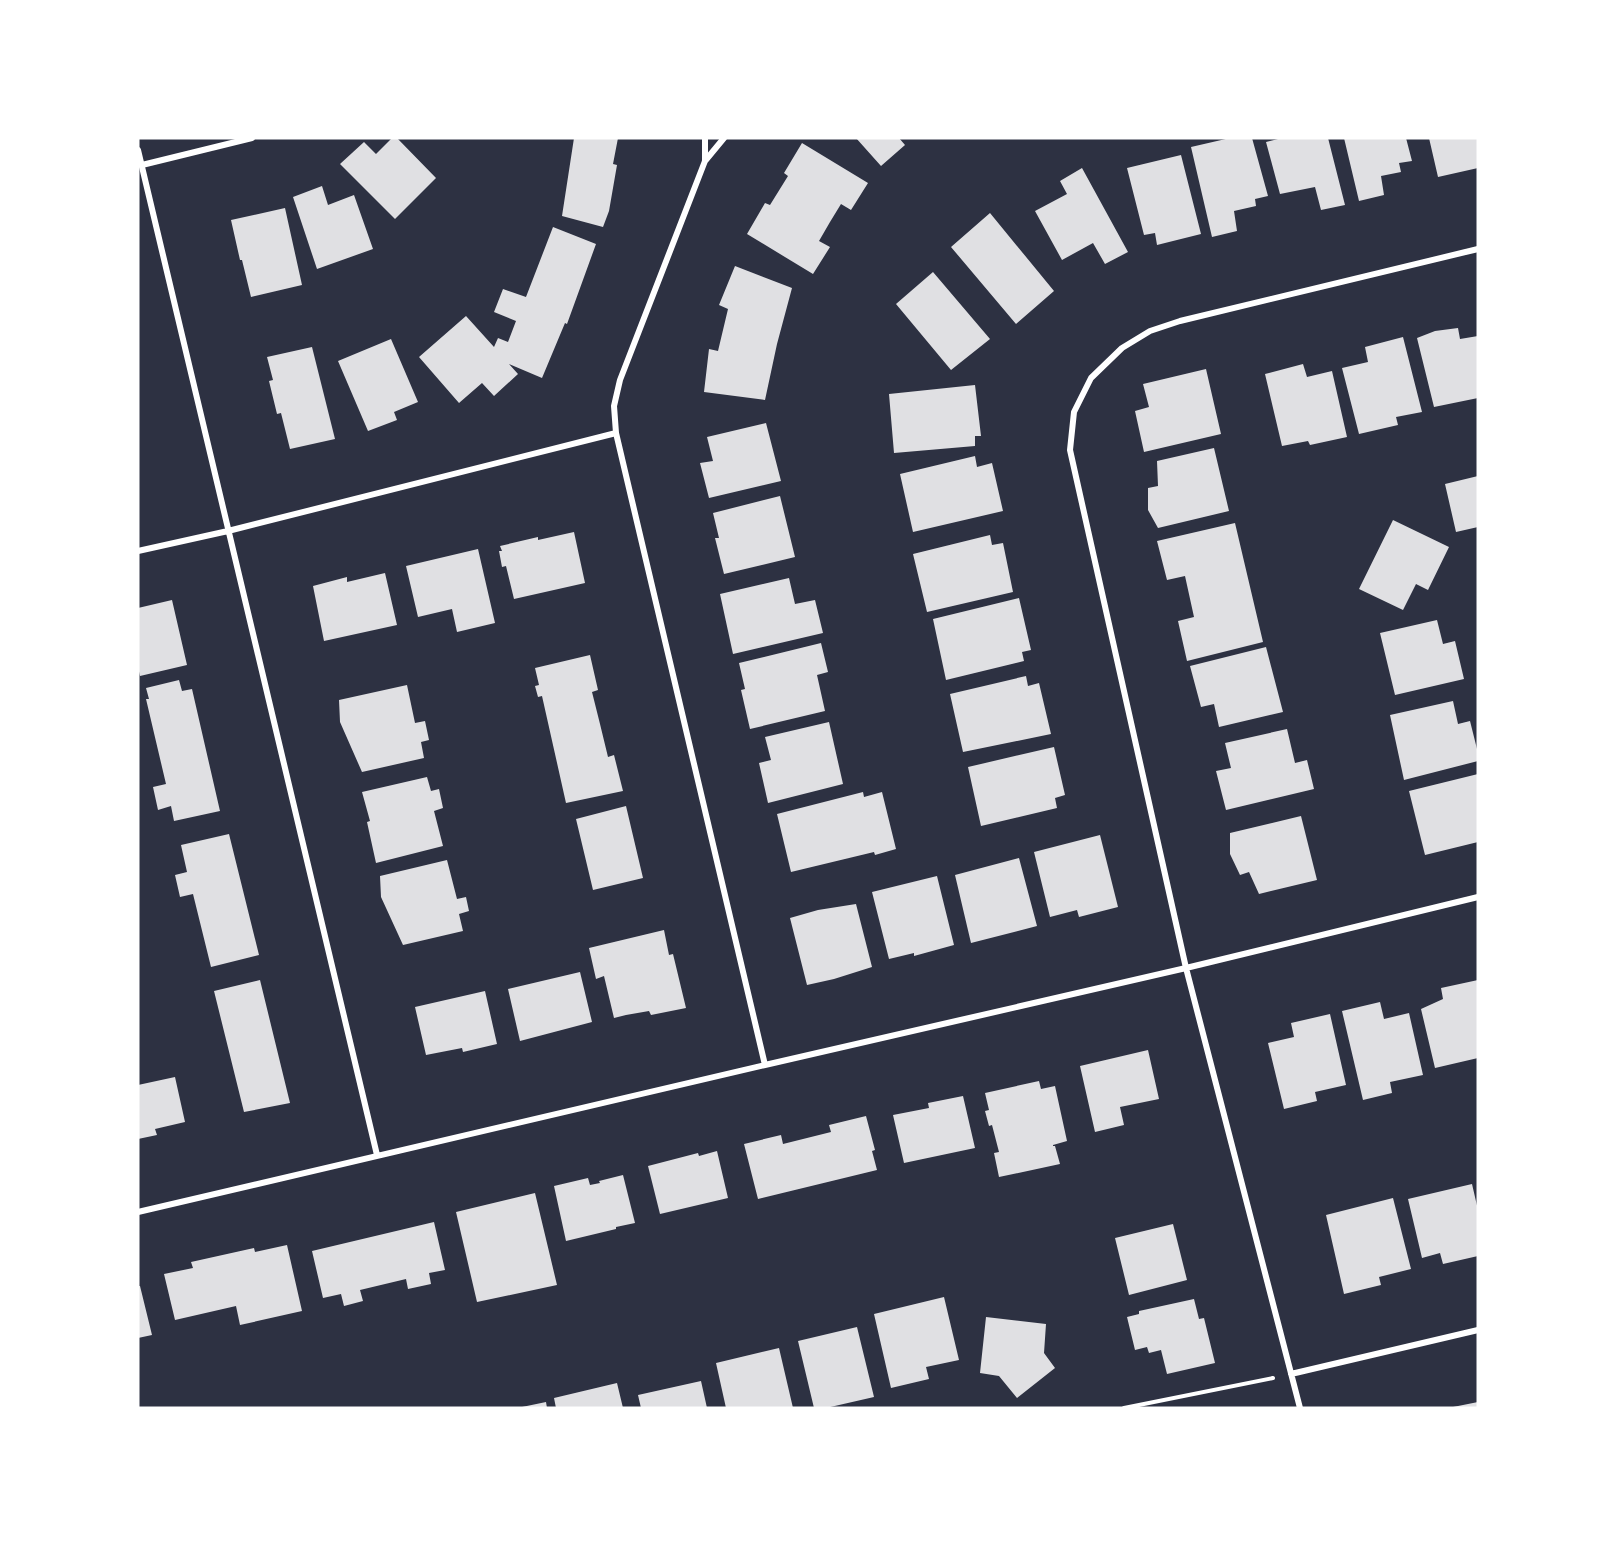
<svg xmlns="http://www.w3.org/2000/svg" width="1616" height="1546" viewBox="0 0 1616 1546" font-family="'DM Sans',sans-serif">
	<rect width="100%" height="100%" fill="#2d3142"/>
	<path fill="#e0e0e3" d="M 392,138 L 397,138 L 436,178 L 395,219 L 340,164 L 364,142 L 376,154 Z
		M 574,138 L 618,138 L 613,164 L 617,165 L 609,211 L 603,227 L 562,216 Z
		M 856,138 L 899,138 L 905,145 L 881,166 Z
		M 1230,138 L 1252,138 L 1268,196 L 1255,199 L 1256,206 L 1234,211 L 1237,231 L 1212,237 L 1191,147 Z
		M 1282,138 L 1328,138 L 1345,205 L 1321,210 L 1315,187 L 1280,194 L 1266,142 Z
		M 1344,138 L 1406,138 L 1412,161 L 1399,163 L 1401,172 L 1381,176 L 1384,195 L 1359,201 Z
		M 1429,138 L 1478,138 L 1478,168 L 1438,177 Z
		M 802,143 L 868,183 L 851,210 L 841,204 L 830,222 L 819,241 L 830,247 L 813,274 L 747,234 L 765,203 L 770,205 L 788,176 L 784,173 Z
		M 1181,155 L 1201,234 L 1157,245 L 1155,233 L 1144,235 L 1127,168 Z
		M 1082,168 L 1128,252 L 1105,264 L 1093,243 L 1062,260 L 1035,211 L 1067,194 L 1060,181 Z
		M 322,186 L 328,205 L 354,195 L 373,249 L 317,269 L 293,197 Z
		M 285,208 L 302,285 L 251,297 L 242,260 L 240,260 L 231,220 Z
		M 990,213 L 1054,291 L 1016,324 L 951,247 Z
		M 553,227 L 596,244 L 567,324 L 565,323 L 542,378 L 509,364 L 518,374 L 494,396 L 482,383 L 459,403 L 419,357 L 466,316 L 494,347 L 498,338 L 508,342 L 516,321 L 494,312 L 503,289 L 526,297 Z
		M 735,266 L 792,288 L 777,344 L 765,400 L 704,392 L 709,349 L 718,351 L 728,309 L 719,305 Z
		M 933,272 L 990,339 L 951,370 L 896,304 Z
		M 1458,328 L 1460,339 L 1478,336 L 1478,398 L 1434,407 L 1417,338 L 1435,331 Z
		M 1403,337 L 1422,412 L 1396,417 L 1398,425 L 1359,434 L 1342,368 L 1368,362 L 1365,347 Z
		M 391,339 L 418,402 L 394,412 L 397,420 L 368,431 L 338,361 Z
		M 312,347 L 335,439 L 290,449 L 281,413 L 277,414 L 269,381 L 273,380 L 267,357 Z
		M 1303,364 L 1307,377 L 1332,371 L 1347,437 L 1310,445 L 1308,441 L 1282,446 L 1265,374 Z
		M 1206,369 L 1221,434 L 1144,452 L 1135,411 L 1149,407 L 1143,384 Z
		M 975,385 L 981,436 L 975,436 L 975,446 L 894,453 L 889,394 Z
		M 766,423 L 781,481 L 709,498 L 700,463 L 713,461 L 707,437 Z
		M 1214,448 L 1229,511 L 1158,528 L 1148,510 L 1148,488 L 1158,486 L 1157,461 Z
		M 975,456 L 977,467 L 992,463 L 1003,511 L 913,532 L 900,474 Z
		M 1478,476 L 1478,527 L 1456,532 L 1445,484 Z
		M 780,496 L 795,557 L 724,574 L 715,538 L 719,538 L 713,513 Z
		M 1393,520 L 1449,547 L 1428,590 L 1416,584 L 1403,610 L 1359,589 Z
		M 1235,523 L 1263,642 L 1187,661 L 1178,621 L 1194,617 L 1185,576 L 1167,580 L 1157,541 Z
		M 574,532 L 585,583 L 514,599 L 506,566 L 502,567 L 499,551 L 502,551 L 500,546 L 538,537 L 538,540 Z
		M 990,535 L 992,545 L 1003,543 L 1013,592 L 927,612 L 913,554 Z
		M 478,549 L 495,623 L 457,632 L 452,609 L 418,617 L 406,566 Z
		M 385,573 L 397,625 L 324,641 L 313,586 L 347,577 L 347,582 Z
		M 789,578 L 795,604 L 815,600 L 823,633 L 733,654 L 720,594 Z
		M 1019,598 L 1031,650 L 1022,652 L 1024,661 L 946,680 L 933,619 Z
		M 172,600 L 187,665 L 140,676 L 138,667 L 138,608 Z
		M 1437,620 L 1443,644 L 1455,641 L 1464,679 L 1395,695 L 1380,633 Z
		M 821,643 L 828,672 L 817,675 L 825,711 L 750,729 L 741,690 L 745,689 L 739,663 Z
		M 1266,647 L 1283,712 L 1219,727 L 1214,704 L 1201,707 L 1190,666 Z
		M 590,655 L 598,690 L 592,692 L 600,724 L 608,757 L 614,755 L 623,791 L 566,803 L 542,696 L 538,697 L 535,686 L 539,685 L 535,668 Z
		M 1026,676 L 1028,686 L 1039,683 L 1051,734 L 963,752 L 950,694 Z
		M 179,680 L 182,691 L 192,689 L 220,811 L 174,821 L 171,806 L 158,810 L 153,787 L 166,784 L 146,699 L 149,699 L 146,688 Z
		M 407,685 L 415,723 L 425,721 L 429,740 L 421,742 L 424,758 L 362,772 L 340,722 L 339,700 Z
		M 1453,701 L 1458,724 L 1470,721 L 1478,753 L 1478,761 L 1404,780 L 1390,715 Z
		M 829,722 L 843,784 L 768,803 L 759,763 L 771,760 L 765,737 Z
		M 1287,729 L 1295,763 L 1307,760 L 1314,789 L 1226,810 L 1216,771 L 1231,768 L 1225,743 Z
		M 1054,747 L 1065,795 L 1055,798 L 1057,808 L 981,826 L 968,767 Z
		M 1478,774 L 1478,842 L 1425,855 L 1409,791 Z
		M 427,777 L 431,791 L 439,789 L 443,808 L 434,811 L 443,846 L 376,863 L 367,822 L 370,821 L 362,792 Z
		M 863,792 L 864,797 L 882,792 L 896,849 L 875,855 L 874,852 L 791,872 L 777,814 Z
		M 626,806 L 643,878 L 593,890 L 576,819 Z
		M 1301,816 L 1317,880 L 1259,894 L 1249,872 L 1240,875 L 1230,854 L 1230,833 Z
		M 229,834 L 259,955 L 211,967 L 193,894 L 180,897 L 175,875 L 187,872 L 181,845 Z
		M 1100,835 L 1118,907 L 1079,917 L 1077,910 L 1050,917 L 1034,852 Z
		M 1019,858 L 1037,926 L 971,943 L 955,875 Z
		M 447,860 L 457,899 L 466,897 L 469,911 L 459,914 L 463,931 L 403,945 L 381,897 L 380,876 Z
		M 937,876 L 954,945 L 914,956 L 914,953 L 889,959 L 872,892 Z
		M 856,904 L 872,967 L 834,979 L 807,985 L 790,918 L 818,910 Z
		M 664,930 L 669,955 L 673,954 L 686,1008 L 651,1015 L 649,1011 L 626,1015 L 614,1018 L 604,976 L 596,979 L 589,948 Z
		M 580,972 L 592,1022 L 520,1041 L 508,989 Z
		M 260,980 L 290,1103 L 244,1112 L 214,991 Z
		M 1478,980 L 1478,1058 L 1435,1068 L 1421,1009 L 1443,999 L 1441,988 Z
		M 485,991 L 497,1044 L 463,1052 L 462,1048 L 426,1055 L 415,1007 Z
		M 1380,1002 L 1384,1019 L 1409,1013 L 1423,1075 L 1390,1082 L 1392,1093 L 1363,1100 L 1342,1011 Z
		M 1330,1014 L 1346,1085 L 1315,1092 L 1317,1101 L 1284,1109 L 1268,1043 L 1294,1037 L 1291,1023 Z
		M 1148,1050 L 1159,1099 L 1120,1107 L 1124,1125 L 1095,1132 L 1080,1066 Z
		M 175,1077 L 185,1122 L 155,1129 L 157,1135 L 138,1139 L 138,1085 Z
		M 1039,1081 L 1041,1089 L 1055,1086 L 1067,1141 L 1053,1145 L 1053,1146 L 1055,1146 L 1060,1164 L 999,1177 L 994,1153 L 999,1152 L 992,1125 L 989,1126 L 985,1111 L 989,1110 L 985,1093 Z
		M 963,1096 L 975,1148 L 904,1163 L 893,1115 L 929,1108 L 928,1103 Z
		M 866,1116 L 875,1150 L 872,1151 L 877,1170 L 758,1199 L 744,1144 L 781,1135 L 783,1144 L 831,1132 L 829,1125 Z
		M 717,1151 L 728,1198 L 660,1214 L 648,1166 L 698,1153 L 699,1156 Z
		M 623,1175 L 635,1223 L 616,1227 L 616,1229 L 566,1241 L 554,1186 L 588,1178 L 590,1185 L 600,1183 L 599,1181 Z
		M 1472,1184 L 1478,1210 L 1478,1256 L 1443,1264 L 1440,1253 L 1422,1258 L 1408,1199 Z
		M 535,1193 L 557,1285 L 477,1302 L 456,1212 Z
		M 1393,1198 L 1411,1269 L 1379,1277 L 1381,1285 L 1344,1294 L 1326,1215 Z
		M 434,1222 L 445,1270 L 429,1273 L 431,1284 L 408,1289 L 406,1279 L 360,1290 L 363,1301 L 344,1306 L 341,1294 L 323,1298 L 312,1251 Z
		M 1173,1224 L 1187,1280 L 1129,1295 L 1115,1238 Z
		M 287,1245 L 302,1311 L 240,1325 L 236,1306 L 175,1320 L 164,1274 L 193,1268 L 191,1262 L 254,1248 L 255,1252 Z
		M 138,1286 L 140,1286 L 152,1335 L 138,1338 Z
		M 944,1297 L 959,1360 L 926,1367 L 929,1379 L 891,1388 L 874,1314 Z
		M 1194,1299 L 1199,1319 L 1204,1318 L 1215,1363 L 1167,1374 L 1161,1350 L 1149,1353 L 1147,1347 L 1135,1350 L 1127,1317 L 1139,1314 L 1139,1311 Z
		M 986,1317 L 1046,1324 L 1044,1353 L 1055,1368 L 1017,1398 L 999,1376 L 980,1373 Z
		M 857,1327 L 874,1397 L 826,1408 L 814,1408 L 798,1341 Z
		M 779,1348 L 793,1408 L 726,1408 L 716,1363 Z
		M 701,1381 L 707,1408 L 641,1408 L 638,1395 Z
		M 617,1383 L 623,1408 L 556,1408 L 554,1398 Z
		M 546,1402 L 547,1408 L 522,1408 L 522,1407 Z
		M 1478,1402 L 1478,1408 L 1453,1408 L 1453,1407 Z"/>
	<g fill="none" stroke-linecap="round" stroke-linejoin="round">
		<path stroke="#fff" stroke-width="4" d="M 1124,1408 L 1273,1378"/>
		<path stroke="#fff" stroke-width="6" d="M 705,138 L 705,161 L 620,380 L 614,406 L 616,433 L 765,1065
			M 138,150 L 377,1155
			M 705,161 L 724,138
			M 142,165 L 252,138
			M 138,551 L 228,531 L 616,433
			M 138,1212 L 765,1065 L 1186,968 L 1478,897
			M 1291,1374 L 1478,1330
			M 1300,1408 L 1186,968 L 1070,450 L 1074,412 L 1091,378 L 1122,348 L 1150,331 L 1180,321 L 1478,249"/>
	</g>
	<rect width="1616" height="1546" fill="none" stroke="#ffffff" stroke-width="279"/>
</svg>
